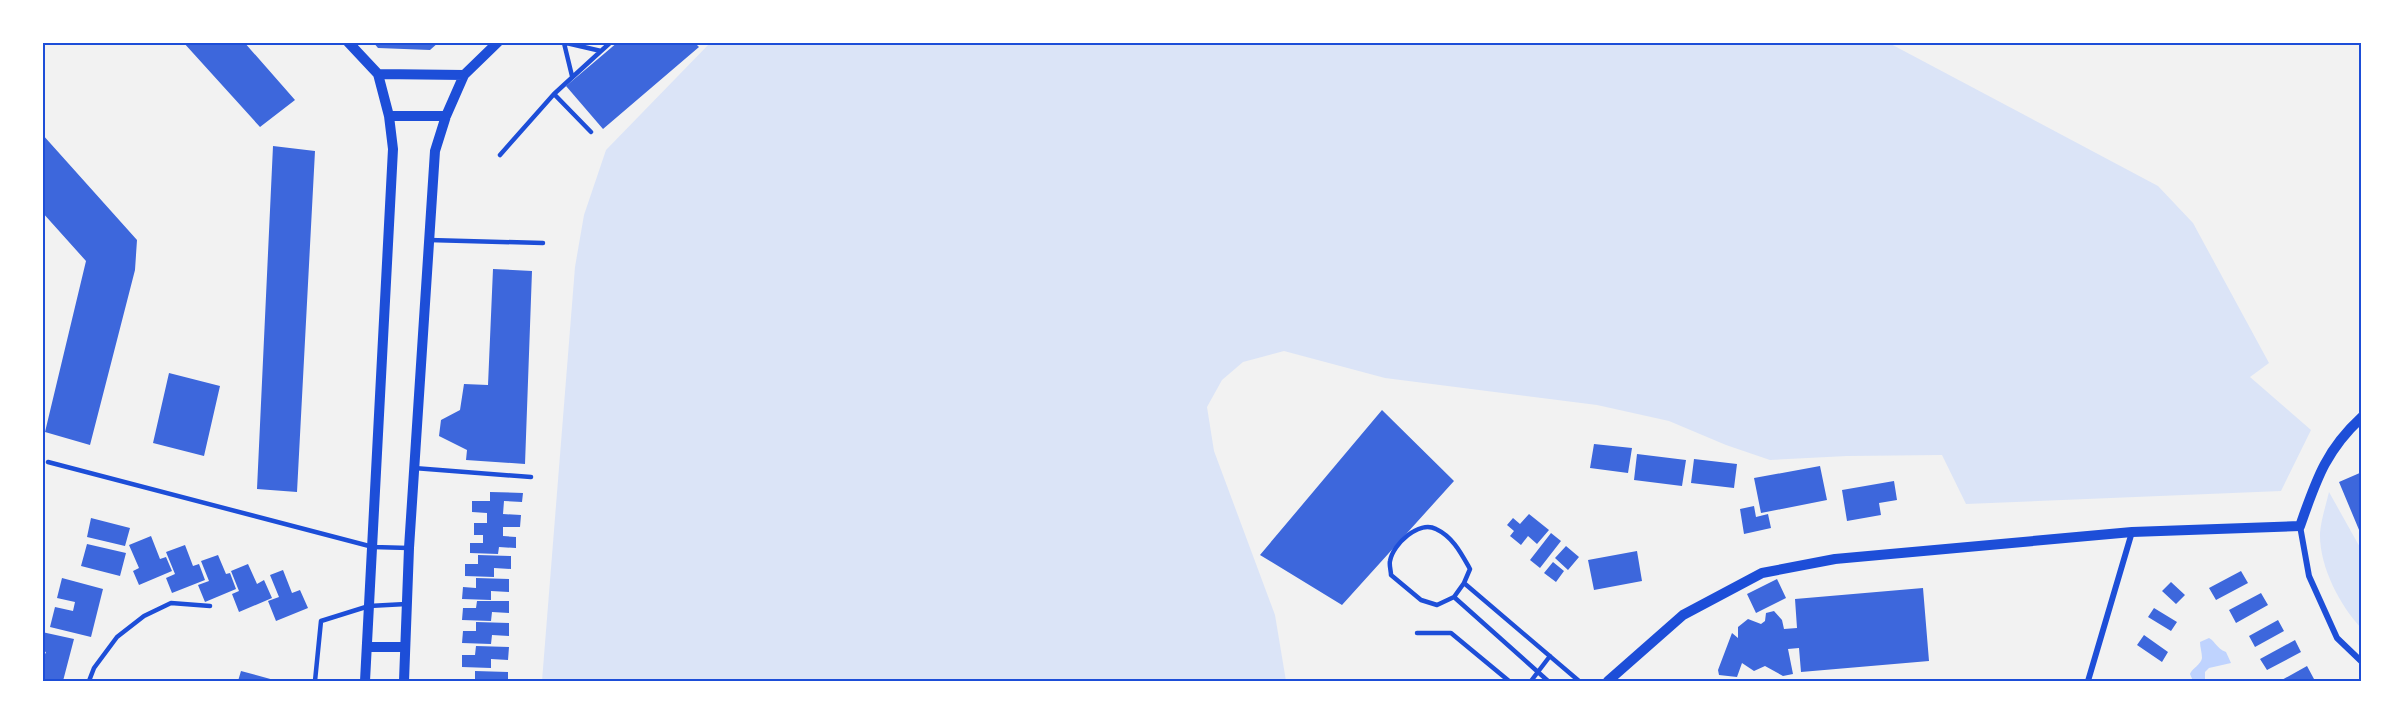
<svg xmlns="http://www.w3.org/2000/svg" width="2404" height="723" viewBox="0 0 2404 723" font-family="Commissioner,sans-serif">
	<rect width="100%" height="100%" fill="#f2f2f2"/>
	<path fill="#dbe4f7" d="M 711,42 L 1887,42 L 2158,186 L 2193,223 L 2269,363 L 2250,377 L 2311,430 L 2281,491 L 1966,504 L 1942,455 L 1847,456 L 1770,460 L 1726,445 L 1669,421 L 1597,405 L 1385,378 L 1284,351 L 1243,362 L 1222,380 L 1207,407 L 1214,451 L 1275,615 L 1286,681 L 542,681 L 575,267 L 584,215 L 606,150 Z
		M 2329,492 L 2362,551 L 2362,629 C 2340,606 2319,566 2320,533 C 2321,520 2326,505 2329,492 Z"/>
	<path fill="#bfd3fe" d="M 2209,638 C 2216,642 2216,648 2226,652 L 2231,663 L 2209,668 L 2205,672 L 2205,681 L 2193,681 L 2190,674 C 2192,668 2201,665 2202,658 C 2202,653 2200,647 2200,642 Z"/>
	<path fill="#3d67dc" d="M 183,42 L 244,42 L 295,100 L 260,127 Z
		M 373,42 L 439,42 L 430,50 L 378,48 Z
		M 618,42 L 694,42 L 699,47 L 603,129 L 566,86 Z
		M 42,134 L 137,240 L 135,270 L 90,445 L 45,432 L 86,261 L 42,212 Z
		M 273,146 L 315,151 L 297,492 L 257,489 Z
		M 493,269 L 532,271 L 525,464 L 466,460 L 467,450 L 439,436 L 441,420 L 460,410 L 464,384 L 488,385 Z
		M 169,373 L 220,386 L 204,456 L 153,443 Z
		M 1382,410 L 1454,481 L 1342,605 L 1260,555 Z
		M 1594,444 L 1632,448 L 1628,473 L 1590,468 Z
		M 1637,454 L 1686,460 L 1682,486 L 1634,480 Z
		M 1694,459 L 1737,464 L 1734,488 L 1691,483 Z
		M 1820,466 L 1827,500 L 1761,513 L 1754,478 Z
		M 2362,472 L 2362,537 L 2339,482 Z
		M 1894,481 L 1897,500 L 1879,503 L 1881,515 L 1847,521 L 1842,490 Z
		M 490,492 L 523,493 L 522,502 L 504,501 L 503,514 L 521,515 L 520,527 L 503,527 L 503,536 L 516,537 L 516,548 L 499,547 L 498,554 L 470,553 L 470,543 L 483,543 L 483,535 L 474,535 L 474,523 L 487,523 L 487,513 L 472,512 L 472,501 L 490,501 Z
		M 1754,506 L 1756,517 L 1768,514 L 1771,528 L 1744,534 L 1740,509 Z
		M 1529,514 L 1549,530 L 1537,544 L 1528,536 L 1521,545 L 1510,536 L 1514,531 L 1507,525 L 1513,518 L 1520,524 Z
		M 91,518 L 130,528 L 125,546 L 87,537 Z
		M 1551,533 L 1561,541 L 1540,568 L 1530,560 Z
		M 151,536 L 160,559 L 166,557 L 172,571 L 139,585 L 133,571 L 139,568 L 129,545 Z
		M 87,544 L 126,553 L 120,576 L 81,566 Z
		M 185,545 L 193,566 L 199,564 L 205,580 L 172,593 L 166,578 L 175,574 L 166,552 Z
		M 1566,546 L 1579,557 L 1568,570 L 1555,558 Z
		M 1637,551 L 1642,581 L 1594,590 L 1588,560 Z
		M 218,555 L 226,574 L 230,573 L 236,589 L 205,602 L 198,585 L 209,581 L 201,561 Z
		M 478,555 L 511,556 L 511,569 L 494,568 L 494,577 L 465,576 L 465,564 L 478,564 Z
		M 1553,562 L 1564,571 L 1556,582 L 1544,573 Z
		M 248,564 L 257,584 L 264,580 L 272,598 L 239,612 L 232,594 L 239,591 L 231,571 Z
		M 283,570 L 292,593 L 300,590 L 308,608 L 276,621 L 268,601 L 279,597 L 270,575 Z
		M 2241,571 L 2248,583 L 2216,600 L 2209,588 Z
		M 62,578 L 103,589 L 91,637 L 50,627 L 55,607 L 73,611 L 75,602 L 57,598 Z
		M 476,578 L 509,579 L 509,592 L 491,591 L 491,600 L 462,599 L 463,587 L 476,588 Z
		M 1777,579 L 1786,598 L 1756,613 L 1747,594 Z
		M 2171,582 L 2185,595 L 2176,604 L 2162,591 Z
		M 1923,588 L 1929,661 L 1801,672 L 1799,648 L 1788,649 L 1793,674 L 1783,676 L 1765,666 L 1754,671 L 1742,663 L 1737,677 L 1719,675 L 1718,670 L 1732,633 L 1738,638 L 1738,627 L 1748,619 L 1761,624 L 1765,621 L 1766,613 L 1774,611 L 1782,620 L 1784,629 L 1797,628 L 1795,599 Z
		M 2261,593 L 2268,605 L 2236,623 L 2229,610 Z
		M 477,601 L 509,601 L 509,613 L 492,612 L 491,621 L 462,620 L 463,608 L 476,608 Z
		M 2154,608 L 2177,622 L 2171,631 L 2148,617 Z
		M 2278,620 L 2284,631 L 2255,647 L 2249,636 Z
		M 476,622 L 509,623 L 509,636 L 492,635 L 491,644 L 462,643 L 463,631 L 476,631 Z
		M 42,632 L 74,639 L 63,681 L 42,681 L 42,661 L 46,652 L 42,651 Z
		M 2144,635 L 2168,652 L 2162,662 L 2137,645 Z
		M 2295,640 L 2301,652 L 2267,670 L 2260,659 Z
		M 476,646 L 509,647 L 508,660 L 491,659 L 491,668 L 462,667 L 462,655 L 475,655 Z
		M 2307,666 L 2314,679 L 2310,681 L 2280,681 Z
		M 241,671 L 274,680 L 274,681 L 238,681 Z
		M 475,671 L 508,672 L 508,681 L 475,681 Z"/>
	<g fill="none" stroke-linecap="round" stroke-linejoin="round">
		<path stroke="#1d4ed8" stroke-width="4.5" d="M 562,42 L 601,51 L 611,42
			M 564,43 L 572,76
			M 554,94 L 591,132
			M 500,155 L 554,94 L 601,51
			M 429,240 L 543,243
			M 48,462 L 373,547 L 409,548
			M 414,468 L 531,477
			M 1454,597 L 1464,583
			M 1417,633 L 1451,633 L 1509,681
			M 89,681 L 94,668 L 117,637 L 144,616 L 171,603 L 210,606
			M 315,681 L 321,621 L 369,606 L 406,604
			M 1531,681 L 1550,656
			M 1548,681 L 1454,597 L 1437,605 L 1421,600 L 1391,575 C 1391,571 1389,565 1390,561 C 1393,544 1419,520 1436,529 C 1453,537 1461,553 1470,569 L 1464,583 L 1579,681"/>
		<path stroke="#1d4ed8" stroke-width="6" d="M 2300,526 L 2309,576 L 2337,638 L 2362,662
			M 2088,681 L 2132,532"/>
		<path stroke="#1d4ed8" stroke-width="10" d="M 348,42 L 378,74 L 389,116 L 393,149 L 365,681
			M 378,74 L 464,75
			M 389,116 L 446,116
			M 367,647 L 405,647
			M 404,681 L 409,548 L 435,151 L 446,116 L 464,75 L 498,42
			M 1608,681 L 1683,615 L 1762,573 L 1835,559 L 2132,532 L 2300,526 C 2316,481 2325,451 2362,417"/>
	</g>
	<rect width="2404" height="723" fill="none" stroke="#ffffff" stroke-width="87"/>
	<rect x="44" y="44" width="2316" height="636" fill="none" stroke="#1d4ed8" stroke-width="2"/>
</svg>
